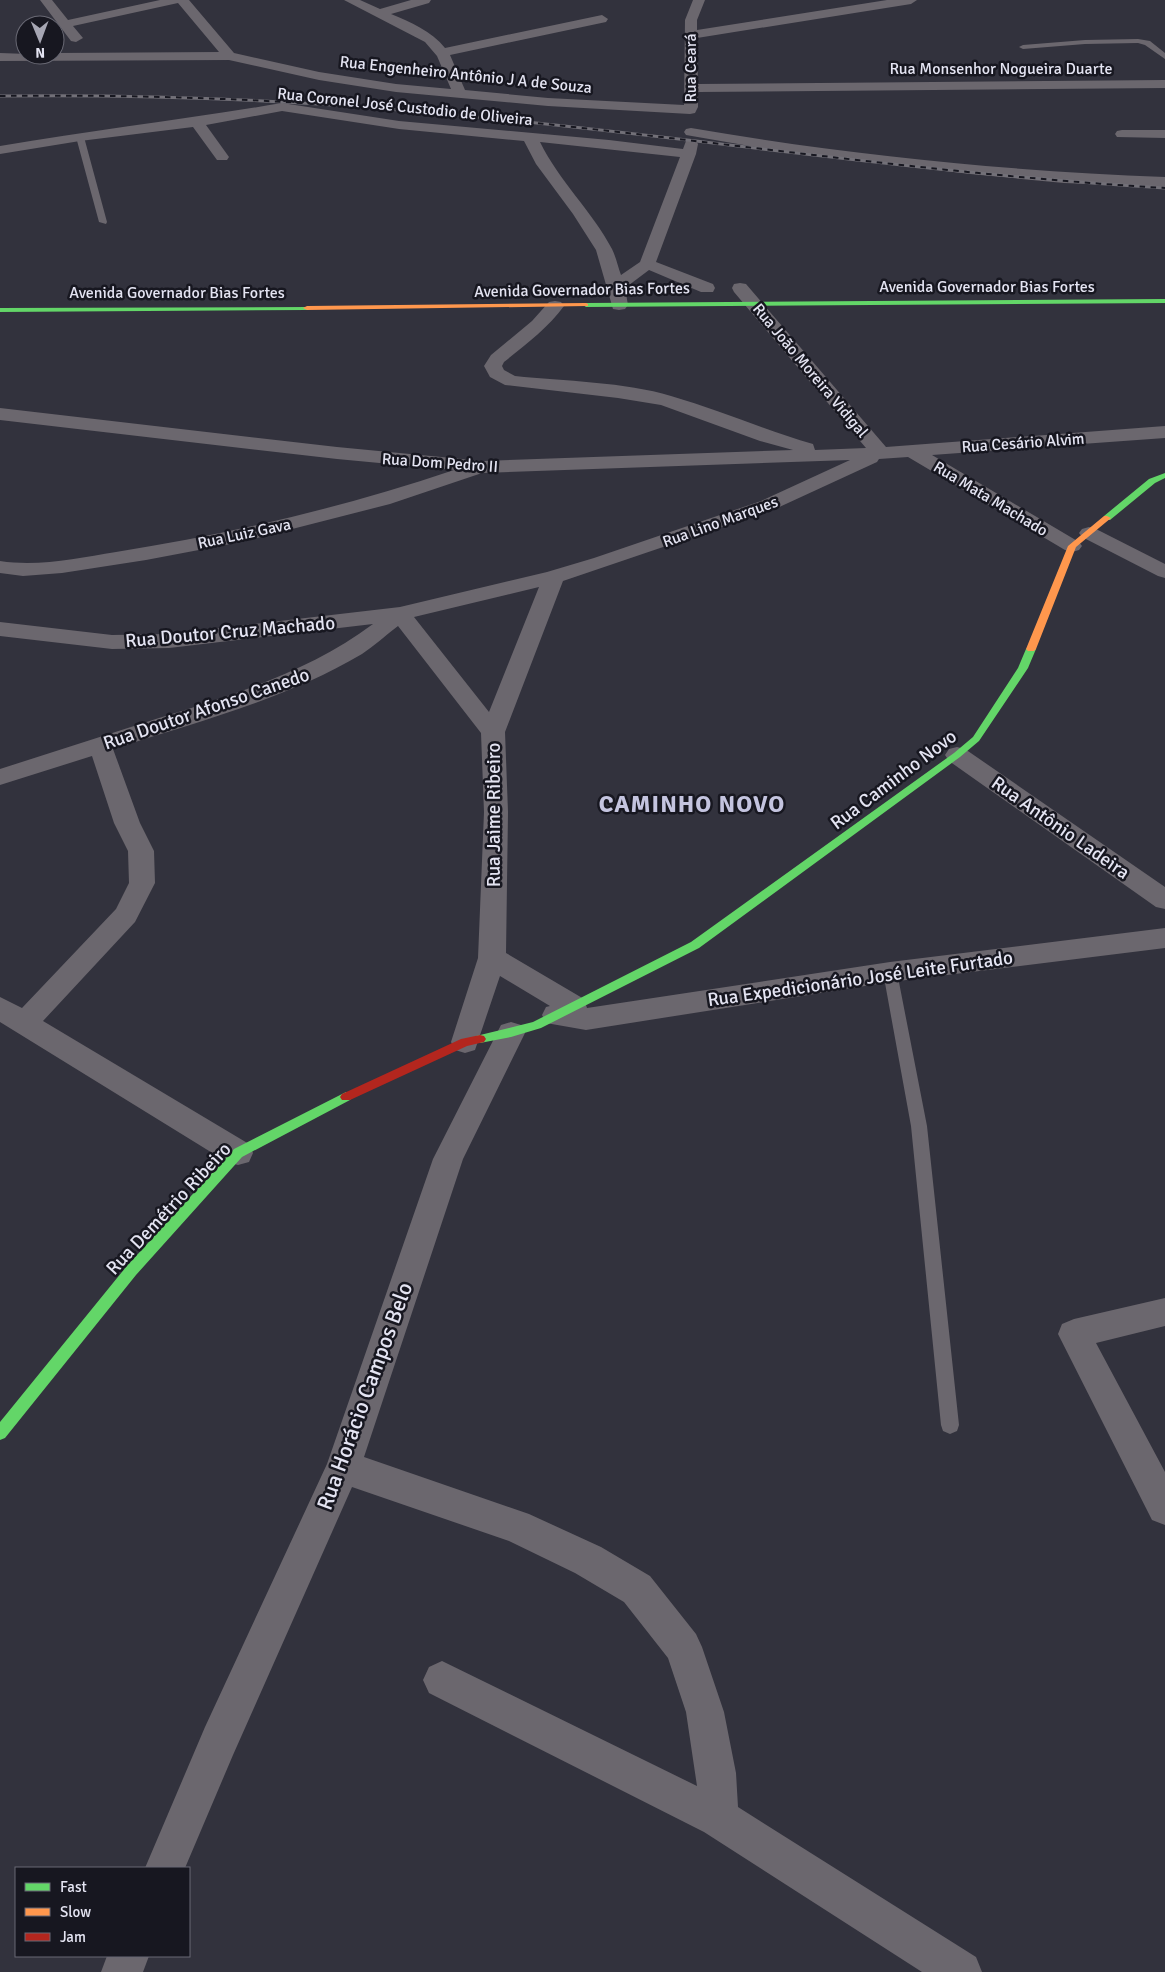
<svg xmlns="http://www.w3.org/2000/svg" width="1165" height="1972" viewBox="0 0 1165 1972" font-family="Signika,sans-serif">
	<rect width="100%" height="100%" fill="#32323d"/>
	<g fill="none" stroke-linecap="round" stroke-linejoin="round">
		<path fill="#6b676e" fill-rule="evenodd" d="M 1138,39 L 1150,41 L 1165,53 L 1165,59 L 1145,45 L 1138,43 L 1085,44 L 1023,49 L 1019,47 L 1023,45 L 1085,40 Z
			M 77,135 L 84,137 L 107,222 L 106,224 L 99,222 L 76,137 Z
			M 890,966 L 895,968 L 897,972 L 927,1126 L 959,1425 L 957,1431 L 950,1434 L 943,1431 L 941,1425 L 911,1126 L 883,972 L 885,968 Z"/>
		<path fill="#6b676e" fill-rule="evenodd" d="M 40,0 L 52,0 L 68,20 L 160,0 L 189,0 L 234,53 L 319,72 L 396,84 L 451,89 L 437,56 L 425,42 L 344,0 L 360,0 L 380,9 L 411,0 L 431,0 L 429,3 L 391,14 C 410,22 432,31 445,48 L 602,15 L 608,19 L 606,22 L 450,55 L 465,90 L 548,98 L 684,105 L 685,20 L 693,0 L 705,0 L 697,20 L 697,30 L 887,0 L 917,0 L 911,4 L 697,38 L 698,84 L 1165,80 L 1165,88 L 698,92 L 698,107 L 695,113 L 690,114 L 548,106 L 396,92 L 319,80 L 229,60 L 0,61 L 0,53 L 55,55 L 55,53 L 219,52 L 178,3 L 73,26 L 83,38 L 76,42 L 71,41 Z
			M 282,103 L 399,121 L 609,140 L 683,149 L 686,141 L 696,141 L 698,144 L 696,154 L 656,262 L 713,284 L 715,288 L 713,292 L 701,292 L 649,270 L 625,288 L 628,305 L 625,309 L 619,310 L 613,309 L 596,250 L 573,214 L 536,164 L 524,141 L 399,129 L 282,111 L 206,125 L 229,157 L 227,160 L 217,160 L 193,127 L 80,141 L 0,154 L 0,146 C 94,130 188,119 282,103 ZM 540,142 L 680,157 L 640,262 L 621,275 C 618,267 616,257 612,249 C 592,211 559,181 540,142 Z
			M 691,128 C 848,155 1006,171 1165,177 L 1165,187 L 1064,183 L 970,174 L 778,151 L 686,135 L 684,132 L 686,129 Z
			M 1122,130 L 1165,130 L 1165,138 L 1117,137 L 1115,134 L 1117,131 Z
			M 740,283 L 746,284 L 886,447 L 1165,426 L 1165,438 L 932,455 L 1079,542 L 1082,546 L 1079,550 L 1072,552 L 1065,550 L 908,457 L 879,459 L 877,462 L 775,509 L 563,581 L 505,732 L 508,812 L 506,953 L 584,999 L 587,1008 L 890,962 L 1165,928 L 1165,948 L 890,982 L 586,1030 L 546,1023 L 542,1015 L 546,1007 L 550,1006 L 500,976 L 475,1050 L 465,1053 L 455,1050 L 451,1042 L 478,958 L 484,812 L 481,733 L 398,626 C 386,635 374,646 362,654 C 286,699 197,722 113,749 L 140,823 L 154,851 L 155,883 L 135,922 L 43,1021 L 249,1144 L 253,1153 L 249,1162 L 238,1165 L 227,1162 L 0,1022 L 0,997 L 22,1008 L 116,909 L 129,883 L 128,851 L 114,823 L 92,756 L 0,785 L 0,769 C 53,752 106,735 159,718 C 234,695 310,671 373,624 L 169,648 L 112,649 L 0,636 L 0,622 L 112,635 L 169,634 L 400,607 L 547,572 L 594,558 L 761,501 L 850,460 L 482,473 L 390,504 L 241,542 L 146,560 L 62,573 L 23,576 L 0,573 L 0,561 C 39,567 78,558 116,552 C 231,534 344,507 454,470 L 337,459 L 0,420 L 0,408 L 337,447 L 483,461 L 793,450 L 760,441 L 661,405 L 618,398 L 505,385 L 490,377 L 484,366 L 491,355 L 532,321 L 549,302 L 555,301 L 561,302 L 564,306 C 548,328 525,345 504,362 L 502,366 L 504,370 L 515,376 C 563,381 626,382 671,396 C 719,410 765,430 813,444 L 815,450 L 866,448 L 734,292 L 732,288 L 734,284 ZM 539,587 L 489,712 L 414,617 Z
			M 1089,527 L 1096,529 L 1165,564 L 1165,578 L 1158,576 L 1082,537 L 1079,533 L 1082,529 Z
			M 957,747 L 965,749 L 1165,887 L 1165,909 L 1156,907 L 949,761 L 945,755 L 949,749 Z
			M 511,1022 L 521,1025 L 525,1033 L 463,1159 L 364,1457 L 529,1514 L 601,1547 L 650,1576 L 696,1634 L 702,1647 L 724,1712 L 736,1773 L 738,1807 L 976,1957 L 982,1972 L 922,1972 L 704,1832 L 429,1693 L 423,1680 L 429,1667 L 442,1661 L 697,1786 L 686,1712 L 668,1658 L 624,1602 L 575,1573 L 509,1541 L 352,1487 L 233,1755 L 185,1868 L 145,1868 L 205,1727 L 327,1464 L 433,1159 L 501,1025 Z
			M 1165,1298 L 1165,1326 L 1096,1343 L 1165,1472 L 1165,1525 L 1152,1520 L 1058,1334 L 1062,1324 L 1074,1319 Z
			M 107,1956 L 149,1956 L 143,1972 L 101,1972 Z"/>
		<path fill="#63d668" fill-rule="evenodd" d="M 1165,299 L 1165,303 L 586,307 L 583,305 L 586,303 Z
			M 309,307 L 309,309 L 307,310 L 0,312 L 0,308 Z
			M 1165,473 L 1165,478 L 1155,483 L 1110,520 L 1104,520 L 1104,516 L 1149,479 Z
			M 1031,646 L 1036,649 L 1028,668 L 979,741 L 960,757 L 699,948 L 541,1028 L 511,1037 L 480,1043 L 476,1042 L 474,1039 L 476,1036 L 533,1022 L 691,942 L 954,753 L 973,737 L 1018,668 L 1026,649 Z
			M 346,1092 L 350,1094 L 352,1097 L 350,1100 L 242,1157 L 136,1275 L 5,1438 L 0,1440 L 0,1422 L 126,1267 L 234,1149 Z"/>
		<path fill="#ff974d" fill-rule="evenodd" d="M 586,303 L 588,304 L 588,306 L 307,310 L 303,308 L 307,306 Z
			M 1104,516 L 1107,516 L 1111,518 L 1076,547 L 1036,649 L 1034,651 L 1028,651 L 1026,649 L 1068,546 Z"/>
		<path fill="#b3261e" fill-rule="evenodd" d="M 480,1035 L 484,1036 L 486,1039 L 484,1042 L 467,1046 L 350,1100 L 342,1100 L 340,1097 L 342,1094 L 461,1039 Z"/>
		<defs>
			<path id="rail" d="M 0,96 C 149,94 297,100 446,114 C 686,136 924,174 1165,188"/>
		</defs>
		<use href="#rail" stroke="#727078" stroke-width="3"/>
		<use href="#rail" stroke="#171720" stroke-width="2" stroke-dasharray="5.5" stroke-linecap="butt"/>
	</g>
	<g text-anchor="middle" stroke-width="5" stroke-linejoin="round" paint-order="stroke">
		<g font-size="16" fill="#e4e4f2" stroke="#171720">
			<text transform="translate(690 68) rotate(-90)" y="6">Rua Ceará</text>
			<text x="1001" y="74">Rua Monsenhor Nogueira Duarte</text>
			<text transform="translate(466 74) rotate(6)" y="6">Rua Engenheiro Antônio J A de Souza</text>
			<text transform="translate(405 106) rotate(6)" y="6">Rua Coronel José Custodio de Oliveira</text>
			<text x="987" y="292">Avenida Governador Bias Fortes</text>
			<text transform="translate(582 289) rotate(-1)" y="6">Avenida Governador Bias Fortes</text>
			<text x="177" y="298">Avenida Governador Bias Fortes</text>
			<text transform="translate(811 370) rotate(50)" y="6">Rua João Moreira Vidigal</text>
			<text transform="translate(1023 442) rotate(-4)" y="6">Rua Cesário Alvim</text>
			<text transform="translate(440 462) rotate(4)" y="6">Rua Dom Pedro II</text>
			<text transform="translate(991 498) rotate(31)" y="6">Rua Mata Machado</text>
			<text transform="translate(720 521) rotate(-20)" y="6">Rua Lino Marques</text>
			<text transform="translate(244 533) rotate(-12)" y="6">Rua Luiz Gava</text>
		</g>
		<g font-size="19" fill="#e4e4f2" stroke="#171720">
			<text transform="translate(230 631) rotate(-5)" y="7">Rua Doutor Cruz Machado</text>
			<text transform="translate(206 708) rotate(-19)" y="7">Rua Doutor Afonso Canedo</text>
			<text transform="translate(893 779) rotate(-37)" y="7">Rua Caminho Novo</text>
			<text transform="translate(493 815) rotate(-90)" y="7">Rua Jaime Ribeiro</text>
			<text transform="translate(1061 827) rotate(35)" y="7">Rua Antônio Ladeira</text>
			<text transform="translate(860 978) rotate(-8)" y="7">Rua Expedicionário José Leite Furtado</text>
			<text transform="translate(168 1208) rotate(-47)" y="7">Rua Demétrio Ribeiro</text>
		</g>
		<g font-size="22" fill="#e4e4f2" stroke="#171720">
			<text transform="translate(364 1396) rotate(-70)" y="8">Rua Horácio Campos Belo</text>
		</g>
		<g font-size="24" font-weight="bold" letter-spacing="1" fill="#c4c4df" stroke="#171720">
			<text x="692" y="812">CAMINHO NOVO</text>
		</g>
	</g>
	<rect x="15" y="1867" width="175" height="90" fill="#171720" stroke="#696974"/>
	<rect x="25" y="1883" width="25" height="8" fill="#63d668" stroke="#696974"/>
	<text x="60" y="1892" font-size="15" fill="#e4e4f2">Fast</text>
	<rect x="25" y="1908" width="25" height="8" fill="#ff974d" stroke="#696974"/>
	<text x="60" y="1917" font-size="15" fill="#e4e4f2">Slow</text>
	<rect x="25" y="1933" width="25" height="8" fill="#b3261e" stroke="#696974"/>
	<text x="60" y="1942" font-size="15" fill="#e4e4f2">Jam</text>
	<g transform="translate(40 40) rotate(179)"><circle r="24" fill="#171720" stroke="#696974"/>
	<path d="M0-4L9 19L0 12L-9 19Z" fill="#a6a6b3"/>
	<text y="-8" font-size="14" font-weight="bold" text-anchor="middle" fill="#e4e4f2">N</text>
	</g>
</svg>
